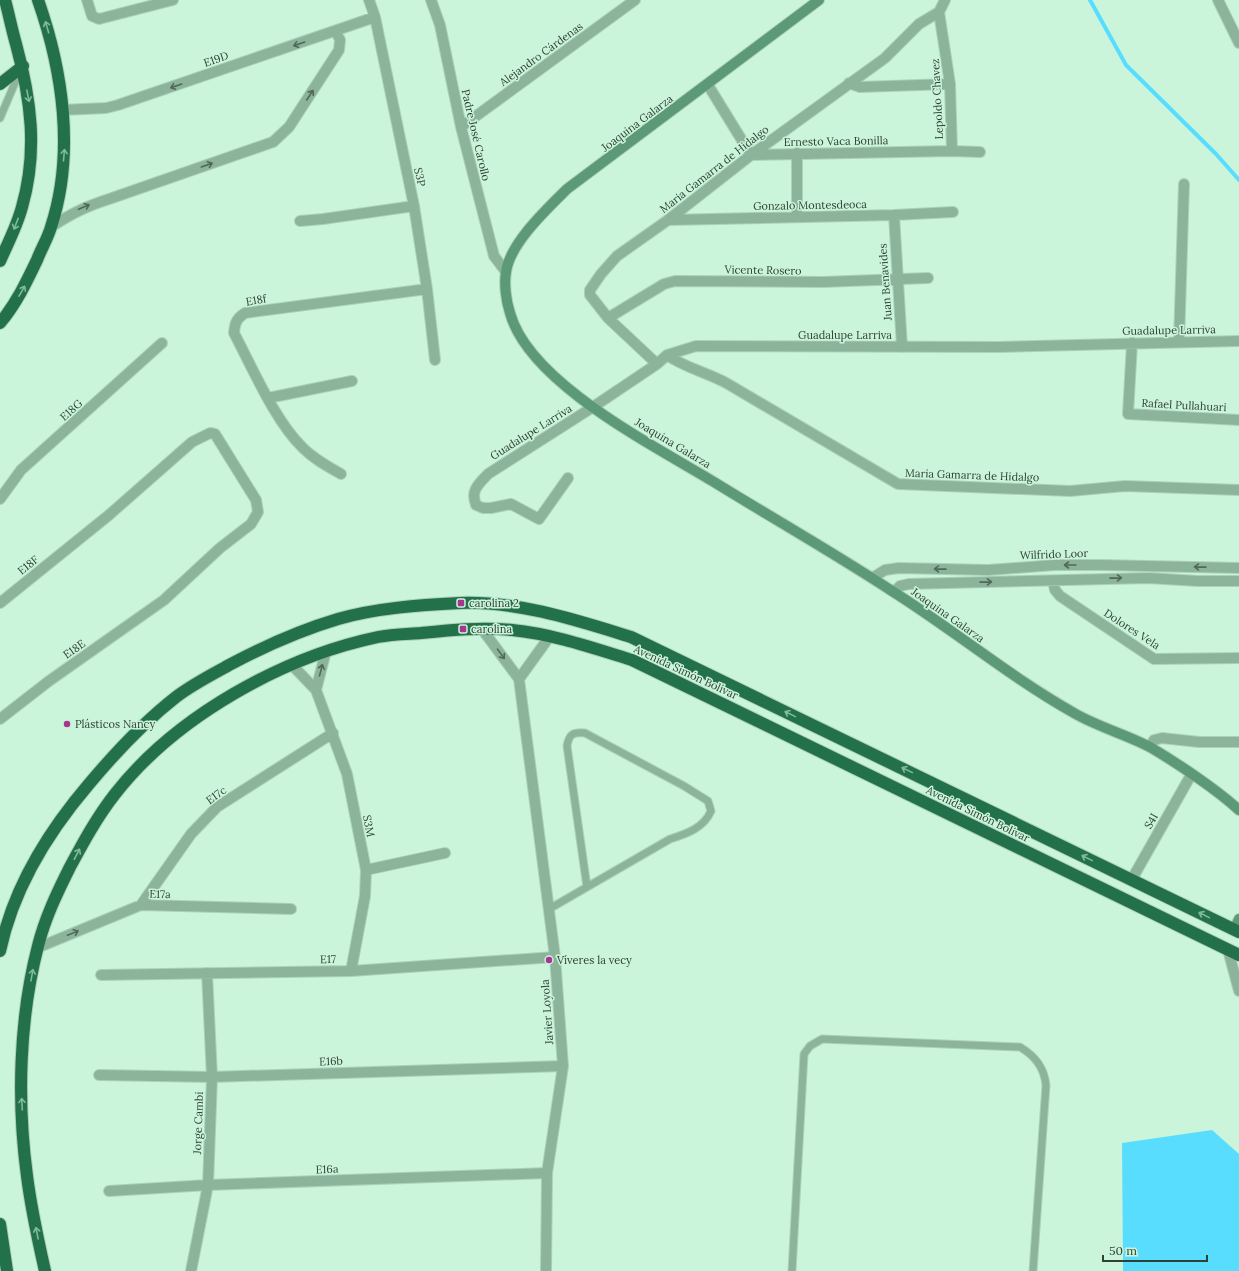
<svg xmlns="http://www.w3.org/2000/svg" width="1239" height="1271" viewBox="0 0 1239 1271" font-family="Lora,serif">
	<rect width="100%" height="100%" fill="#cbf5db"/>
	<path fill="#58ddff" d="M 1212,1130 L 1239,1154 L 1239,1271 L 1123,1271 L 1122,1143 Z"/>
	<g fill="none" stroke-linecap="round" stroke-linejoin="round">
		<path stroke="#58ddff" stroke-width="4" d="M 1090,0 L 1126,65 L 1216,154 L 1239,180"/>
		<defs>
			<path id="lane" d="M 0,118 L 20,71
				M 549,909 L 670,839 C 686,834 704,828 711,811 L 708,801 L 684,786 L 585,733 C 573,732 569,734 567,746 L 587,887
				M 792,1271 L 804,1054 L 810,1046 L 822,1039 L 1020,1047 C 1035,1056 1044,1067 1046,1085 L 1033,1271"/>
			<path id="street" d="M 87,0 L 92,16 L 99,19 L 173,0
				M 369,0 L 375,17 L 414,206 L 427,289 L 435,360
				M 431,0 L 440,25 L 461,127 L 494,256 L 506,272
				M 945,0 L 939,12 L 950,84 L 952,151
				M 1218,0 L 1239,43
				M 849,83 L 860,87 L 950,84
				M 708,85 L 751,155
				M 62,110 L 106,108 L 118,105 L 375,17
				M 461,127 L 635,0
				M 751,155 L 952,151 L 980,152
				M 894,215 L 902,347
				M 797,216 L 797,153
				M 668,220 L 894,215 L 953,212
				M 300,221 L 323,219 L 414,206
				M 51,227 C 72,213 87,206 112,198 L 273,142 L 289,127 L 339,50 L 340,40 L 336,31
				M 608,318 L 664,284 L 675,281 L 823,282 L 928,278
				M 1179,342 L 1184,184
				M 1132,343 L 1128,414 L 1239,420
				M 667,355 C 685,368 709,373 728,384 L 898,484 L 1070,491 L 1125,486 L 1239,490
				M 657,364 L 608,318 L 590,295 L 590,290 L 601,274 L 617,256 L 668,220 L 751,155 L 885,58 L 919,24 L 939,12
				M 268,398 L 352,381
				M 341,474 C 327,466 314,459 303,448 C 275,421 253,369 234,333 C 235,323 236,319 245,313 L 427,289
				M 568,478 L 539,519 L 511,504 L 491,508 L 483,508 L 476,505 C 470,490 479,484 488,474 L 593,407 L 657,364 L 667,355 L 696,346 L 999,347 L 1239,341
				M 0,499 L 21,470 L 162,343
				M 872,578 L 885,570 L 899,568 L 988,570 L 1055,565 L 1101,565 L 1239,568
				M 1053,581 L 1055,590 L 1060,596 L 1154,659 L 1239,658
				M 894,592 L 900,586 L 909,584 L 1148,578 L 1198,581 L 1239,581
				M 0,603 L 109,515 L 192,442 L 210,433 L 215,434 L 256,500 L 258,512 L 251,524 L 220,548 L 164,600 L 49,681 L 0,719
				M 482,629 L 519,679 L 555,957 L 563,1066 L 547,1173 L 546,1271
				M 292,665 L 316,690 L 347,774 L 366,870 L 365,896 L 351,971
				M 519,679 L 550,636
				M 316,690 L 326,651
				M 1150,747 L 1154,740 L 1162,738 L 1199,742 L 1239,742
				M 366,870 L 445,853
				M 1132,879 L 1191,775
				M 141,905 L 191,834 L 217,807 L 333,733
				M 37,948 L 141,905 L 291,909
				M 1228,950 L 1239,991
				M 101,975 L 351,971 L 555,957
				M 99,1075 L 212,1077 L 563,1066
				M 109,1191 L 208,1185 L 547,1173
				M 191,1271 L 208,1185 L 212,1077 L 207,973"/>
			<path id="secondary" d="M 819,0 L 567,189 C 547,209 510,243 506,272 C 504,284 506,301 510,313 C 529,383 655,446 714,482 C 774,519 834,553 892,591 C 954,630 1010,677 1074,713 C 1098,727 1125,734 1150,747 C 1177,763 1216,789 1239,810
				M 1234,930 L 1239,919"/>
			<path id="highway" d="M 0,84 L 23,66
				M 0,261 C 8,243 17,226 22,207 C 38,151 31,99 16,44 C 12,30 9,15 5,0
				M 0,323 C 16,304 26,283 37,260 C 41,249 48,238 51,227 C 75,154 63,71 38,0
				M 0,951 C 13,889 48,832 89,784 C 115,753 144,722 176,697 C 193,684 213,674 231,664 C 265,646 301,630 338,619 C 376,608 420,605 460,603 C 519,601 576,620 631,637 L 1239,932
				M 0,1224 L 7,1271
				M 45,1271 C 38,1240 31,1208 27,1176 C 17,1102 19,1019 38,946 C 45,918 57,893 70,867 C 84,841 97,817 115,794 C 176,716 283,657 378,637 C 392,634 407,634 421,633 C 451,630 482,627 512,630 C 553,634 593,648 632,660 L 1239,955"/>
		</defs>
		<use href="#lane" stroke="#acd1ba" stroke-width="9"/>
		<use href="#street" stroke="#acd1ba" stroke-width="12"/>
		<use href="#secondary" stroke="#acd1ba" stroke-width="12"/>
		<use href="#highway" stroke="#acd1ba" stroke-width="14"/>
		<use href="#lane" stroke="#8cb49b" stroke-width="7"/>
		<use href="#street" stroke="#8cb49b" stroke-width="10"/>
		<use href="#secondary" stroke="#5c9976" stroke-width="10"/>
		<use href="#highway" stroke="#22714a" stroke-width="12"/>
	</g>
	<defs><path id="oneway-shaft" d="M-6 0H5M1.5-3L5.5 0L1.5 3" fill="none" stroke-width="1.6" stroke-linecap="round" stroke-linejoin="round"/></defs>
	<g stroke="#7fba9a">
		<use href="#oneway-shaft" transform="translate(47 27) rotate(-106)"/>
		<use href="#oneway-shaft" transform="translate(28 96) rotate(79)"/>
		<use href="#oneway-shaft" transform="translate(64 155) rotate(-85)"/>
		<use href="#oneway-shaft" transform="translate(16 224) rotate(111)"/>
		<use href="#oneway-shaft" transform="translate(22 291) rotate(-60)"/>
		<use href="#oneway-shaft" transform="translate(790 714) rotate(-154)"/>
		<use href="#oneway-shaft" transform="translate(907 770) rotate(-154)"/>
		<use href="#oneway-shaft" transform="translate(77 854) rotate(-63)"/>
		<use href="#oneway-shaft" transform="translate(1087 858) rotate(-154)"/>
		<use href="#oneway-shaft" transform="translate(1204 915) rotate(-154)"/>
		<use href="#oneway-shaft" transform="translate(32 975) rotate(-80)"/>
		<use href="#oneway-shaft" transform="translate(22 1104) rotate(-93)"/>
		<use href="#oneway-shaft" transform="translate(37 1233) rotate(-101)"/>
	</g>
	<g stroke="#506959">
		<use href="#oneway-shaft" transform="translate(299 44) rotate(161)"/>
		<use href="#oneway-shaft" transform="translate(176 86) rotate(161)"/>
		<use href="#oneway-shaft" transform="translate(310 95) rotate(-57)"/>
		<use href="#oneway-shaft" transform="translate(207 165) rotate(-19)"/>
		<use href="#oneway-shaft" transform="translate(84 207) rotate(-23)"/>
		<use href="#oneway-shaft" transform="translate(1070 565) rotate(180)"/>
		<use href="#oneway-shaft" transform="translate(1200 567) rotate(-179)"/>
		<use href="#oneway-shaft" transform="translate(940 569) rotate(-179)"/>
		<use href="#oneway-shaft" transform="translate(1116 578) rotate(-1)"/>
		<use href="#oneway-shaft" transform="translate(986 582) rotate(-1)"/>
		<use href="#oneway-shaft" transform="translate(501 654) rotate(54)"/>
		<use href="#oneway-shaft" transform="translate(321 670) rotate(-76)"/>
		<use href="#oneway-shaft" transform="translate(73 933) rotate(-22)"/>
	</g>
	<g fill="#a8358f" stroke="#cbf5db" stroke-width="1.5">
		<rect x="457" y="599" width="8" height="8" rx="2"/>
		<rect x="459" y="625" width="8" height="8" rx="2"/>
		<circle cx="67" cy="724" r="4"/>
		<circle cx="549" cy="960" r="4"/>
	</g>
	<g text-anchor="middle" stroke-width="3" stroke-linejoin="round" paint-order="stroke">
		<g font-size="11" fill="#2f4035" stroke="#cbf5db">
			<text transform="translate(541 54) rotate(-36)" y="4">Alejandro Cárdenas</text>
			<text transform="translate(216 59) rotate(-19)" y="4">E19D</text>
			<text transform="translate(937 99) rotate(-93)" y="4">Lepoldo Chavez</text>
			<text transform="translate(637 123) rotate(-37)" y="4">Joaquina Galarza</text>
			<text transform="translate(476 135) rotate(77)" y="4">Padre José Carollo</text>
			<text transform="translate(836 141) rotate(-1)" y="4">Ernesto Vaca Bonilla</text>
			<text transform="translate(714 169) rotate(-38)" y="4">Maria Gamarra de Hidalgo</text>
			<text transform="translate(420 177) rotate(78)" y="4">S3P</text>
			<text transform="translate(810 205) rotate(-1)" y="4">Gonzalo Montesdeoca</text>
			<text transform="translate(763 270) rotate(1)" y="4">Vicente Rosero</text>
			<text transform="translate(885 282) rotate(-94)" y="4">Juan Benavides</text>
			<text transform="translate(256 300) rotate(-10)" y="4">E18f</text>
			<text transform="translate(1169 330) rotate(-1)" y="4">Guadalupe Larriva</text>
			<text x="845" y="339">Guadalupe Larriva</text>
			<text transform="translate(1184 405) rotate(3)" y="4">Rafael Pullahuari</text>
			<text transform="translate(71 410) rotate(-42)" y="4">E18G</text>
			<text transform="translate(531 432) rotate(-32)" y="4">Guadalupe Larriva</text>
			<text transform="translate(673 443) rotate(31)" y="4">Joaquina Galarza</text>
			<text transform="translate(972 475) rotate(2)" y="4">Maria Gamarra de Hidalgo</text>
			<text transform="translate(1054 554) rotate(-2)" y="4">Wilfrido Loor</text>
			<text transform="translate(28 565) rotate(-39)" y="4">E18F</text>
			<text transform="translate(948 615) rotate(35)" y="4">Joaquina Galarza</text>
			<text transform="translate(1132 629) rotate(33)" y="4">Dolores Vela</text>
			<text transform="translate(74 649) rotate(-35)" y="4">E18E</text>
			<text transform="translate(686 672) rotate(25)" y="4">Avenida Simón Bolívar</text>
			<text transform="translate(216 795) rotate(-36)" y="4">E17c</text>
			<text transform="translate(978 814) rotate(26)" y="4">Avenida Simón Bolívar</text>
			<text transform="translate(1151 821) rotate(-60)" y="4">S4I</text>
			<text transform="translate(369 826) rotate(79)" y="4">S3M</text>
			<text transform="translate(160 894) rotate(1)" y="4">E17a</text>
			<text transform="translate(328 959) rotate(-1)" y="4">E17</text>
			<text transform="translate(547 1012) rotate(-94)" y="4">Javier Loyola</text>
			<text transform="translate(331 1061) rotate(-2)" y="4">E16b</text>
			<text transform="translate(198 1123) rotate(-88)" y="4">Jorge Cambi</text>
			<text transform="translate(327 1169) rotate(-2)" y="4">E16a</text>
		</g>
		<g font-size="11" fill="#2f4035" stroke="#cbf5db" text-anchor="start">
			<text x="469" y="607">carolina 2</text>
			<text x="471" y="633">carolina</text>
			<text x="75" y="728">Plásticos Nancy</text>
			<text x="557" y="964">Víveres la vecy</text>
		</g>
	</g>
	<path d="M1103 1255v6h104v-6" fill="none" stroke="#2f4035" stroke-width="2"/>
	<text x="1109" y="1255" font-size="12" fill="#2f4035" stroke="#cbf5db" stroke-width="3" paint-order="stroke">50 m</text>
</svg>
